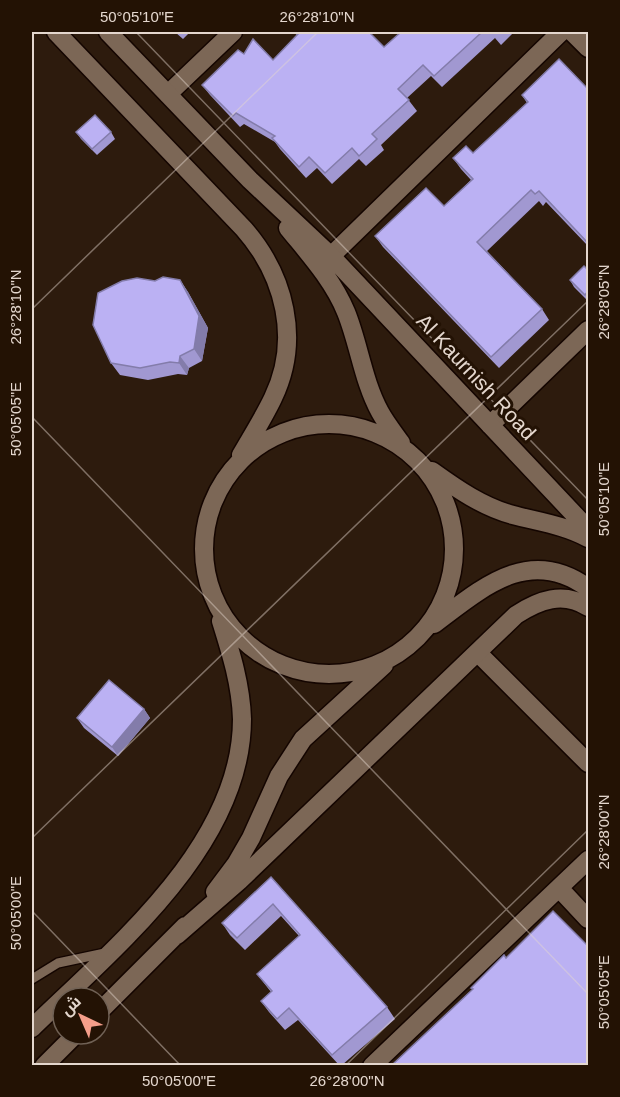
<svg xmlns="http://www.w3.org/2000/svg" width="620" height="1097" viewBox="0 0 620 1097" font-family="Helvetica,Cairo,sans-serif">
	<rect width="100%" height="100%" fill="#2d1b0d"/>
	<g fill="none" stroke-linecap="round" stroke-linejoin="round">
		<defs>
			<path id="lane" d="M 32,979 L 58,963 L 105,953"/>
			<path id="street" d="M 572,32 L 588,48
				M 168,94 L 233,32
				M 331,256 L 561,32
				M 490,425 L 588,330
				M 478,653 L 588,763
				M 559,888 L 588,919
				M 372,1066 L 588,860"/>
			<path id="secondary" d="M 56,32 L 244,229 C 285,276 301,340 273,398 C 264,417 252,436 241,455
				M 108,32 L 250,180 L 331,256 L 588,529
				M 288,228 C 309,254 333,280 346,312 C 359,344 363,381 380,412 C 386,423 394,433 401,443
				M204 549a125 125 0 1 1 250 0a125 125 0 1 1-250 0Z
				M 432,471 C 457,489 483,507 513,515 C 539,522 564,525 588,538
				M 434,624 C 482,588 529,545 588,588
				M 215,892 L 236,864 L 251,838 L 279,776 L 303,739 L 384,665
				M 177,935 L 239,881 L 516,615 C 539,600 563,591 588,607
				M 99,1012 L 185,926
				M 32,1028 C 114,948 242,845 242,719 C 241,685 231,653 221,621
				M 44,1066 L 76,1034"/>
		</defs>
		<use href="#lane" stroke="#140500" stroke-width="12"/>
		<use href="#street" stroke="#140500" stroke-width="21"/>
		<use href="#secondary" stroke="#140500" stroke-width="21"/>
		<use href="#lane" stroke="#7c6756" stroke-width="9"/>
		<use href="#street" stroke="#7c6756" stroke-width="18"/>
		<use href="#secondary" stroke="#7c6756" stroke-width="18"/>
	</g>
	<path fill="#a198d1" d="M 175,32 L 190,32 L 183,39 Z
		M 293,32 L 369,32 L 384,47 L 401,32 L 514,32 L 501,45 L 495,38 L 442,87 L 431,76 L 407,98 L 417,111 L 381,145 L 384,150 L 366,166 L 359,159 L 332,184 L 317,168 L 306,178 L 280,149 L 275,142 L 244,124 L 240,127 L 210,95 L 202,85 L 244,54 L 273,60 L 297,35 Z
		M 588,89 L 588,246 L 546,202 L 543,206 L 539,201 L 487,251 L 542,309 L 549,320 L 499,368 L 383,247 L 375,236 L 444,206 L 471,180 L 461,169 L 453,158 L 473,153 L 527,103 L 522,95 Z
		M 76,132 L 111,132 L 115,139 L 97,155 L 81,139 Z
		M 588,270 L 588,301 L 574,287 L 570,280 Z
		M 180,280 L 188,292 L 208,328 L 202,361 L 189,368 L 187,375 L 178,374 L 148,380 L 120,375 L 111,363 L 155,281 Z
		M 144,709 L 150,718 L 118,756 L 84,728 L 77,718 Z
		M 271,877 L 387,1007 L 395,1019 L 342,1065 L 339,1065 L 298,1020 L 285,1030 L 269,1012 L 261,1001 L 271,992 L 257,974 L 299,936 L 281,916 L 245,950 L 230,935 L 222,923 Z"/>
	<path fill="#837caa" d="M 180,280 L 188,292 L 208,328 L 202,361 L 194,349 Z
		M 180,356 L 189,368 L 187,375 L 179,363 Z
		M 144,709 L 150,718 L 118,756 L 112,747 Z"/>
	<path fill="#bbb1f3" stroke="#837caa" stroke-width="1.5" d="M 296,32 L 369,32 L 384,47 L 401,32 L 482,32 L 434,76 L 423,65 L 398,89 L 409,100 L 372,134 L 377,139 L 359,156 L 352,148 L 325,173 L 309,157 L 299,167 L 272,138 L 275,136 L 236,113 L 233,116 L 202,85 L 238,50 L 244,54 L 253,39 L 273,60 L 298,34 Z
		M 559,59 L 588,89 L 588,243 L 539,191 L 535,194 L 531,190 L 477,242 L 542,309 L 491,357 L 375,236 L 426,188 L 444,206 L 473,179 L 453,158 L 466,146 L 473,153 L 528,102 L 522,95 Z
		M 95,115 L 111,132 L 92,149 L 76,132 Z
		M 584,266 L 588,270 L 588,291 L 585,295 L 570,280 Z
		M 163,277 L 180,280 L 199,316 L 194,349 L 180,356 L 179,363 L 170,362 L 140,368 L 111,363 L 93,325 L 98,293 L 122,281 L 137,278 L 155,281 Z
		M 109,680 L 144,709 L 112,747 L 77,718 Z
		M 271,877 L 387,1007 L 332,1055 L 289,1008 L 277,1019 L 261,1001 L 272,991 L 257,974 L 300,935 L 273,904 L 237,938 L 222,923 Z
		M 553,911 L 588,946 L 588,1065 L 392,1065 L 473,989 L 471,988 L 504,955 L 506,958 Z"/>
	<path fill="none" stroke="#e4d7ce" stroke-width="1.5" stroke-opacity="0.45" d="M 136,32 L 588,500M 32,309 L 318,32M 32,417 L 588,994M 32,838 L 588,301M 32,911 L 181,1066M 345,1066 L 588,830"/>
	<g text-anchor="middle" stroke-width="6" stroke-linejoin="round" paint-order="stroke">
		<g font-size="21" fill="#e4d7ce" stroke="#231204">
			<text transform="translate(476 377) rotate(47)" y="7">Al Kaurnish Road</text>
		</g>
	</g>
	<rect width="620" height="1097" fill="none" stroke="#231204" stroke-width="66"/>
	<g transform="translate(81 1016) rotate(316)"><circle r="28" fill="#231204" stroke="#706155" stroke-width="1.5"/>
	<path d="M0-4.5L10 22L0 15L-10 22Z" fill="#f49e8a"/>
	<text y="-9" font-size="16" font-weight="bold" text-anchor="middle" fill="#e4d7ce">ش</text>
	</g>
	<rect x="33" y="33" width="554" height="1031" fill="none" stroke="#e4d7ce" stroke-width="2"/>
	<g font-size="15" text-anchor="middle" fill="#e4d7ce">
		<text x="137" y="22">50°05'10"E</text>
		<text x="317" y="22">26°28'10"N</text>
		<text transform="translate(604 302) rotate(-90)" y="5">26°28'05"N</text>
		<text transform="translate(16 307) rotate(-90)" y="5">26°28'10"N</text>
		<text transform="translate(16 419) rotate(-90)" y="5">50°05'05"E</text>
		<text transform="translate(604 499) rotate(-90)" y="5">50°05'10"E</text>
		<text transform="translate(604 832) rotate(-90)" y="5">26°28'00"N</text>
		<text transform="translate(16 913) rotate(-90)" y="5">50°05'00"E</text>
		<text transform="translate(604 992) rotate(-90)" y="5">50°05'05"E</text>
		<text x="179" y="1086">50°05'00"E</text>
		<text x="347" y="1086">26°28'00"N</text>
	</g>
</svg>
